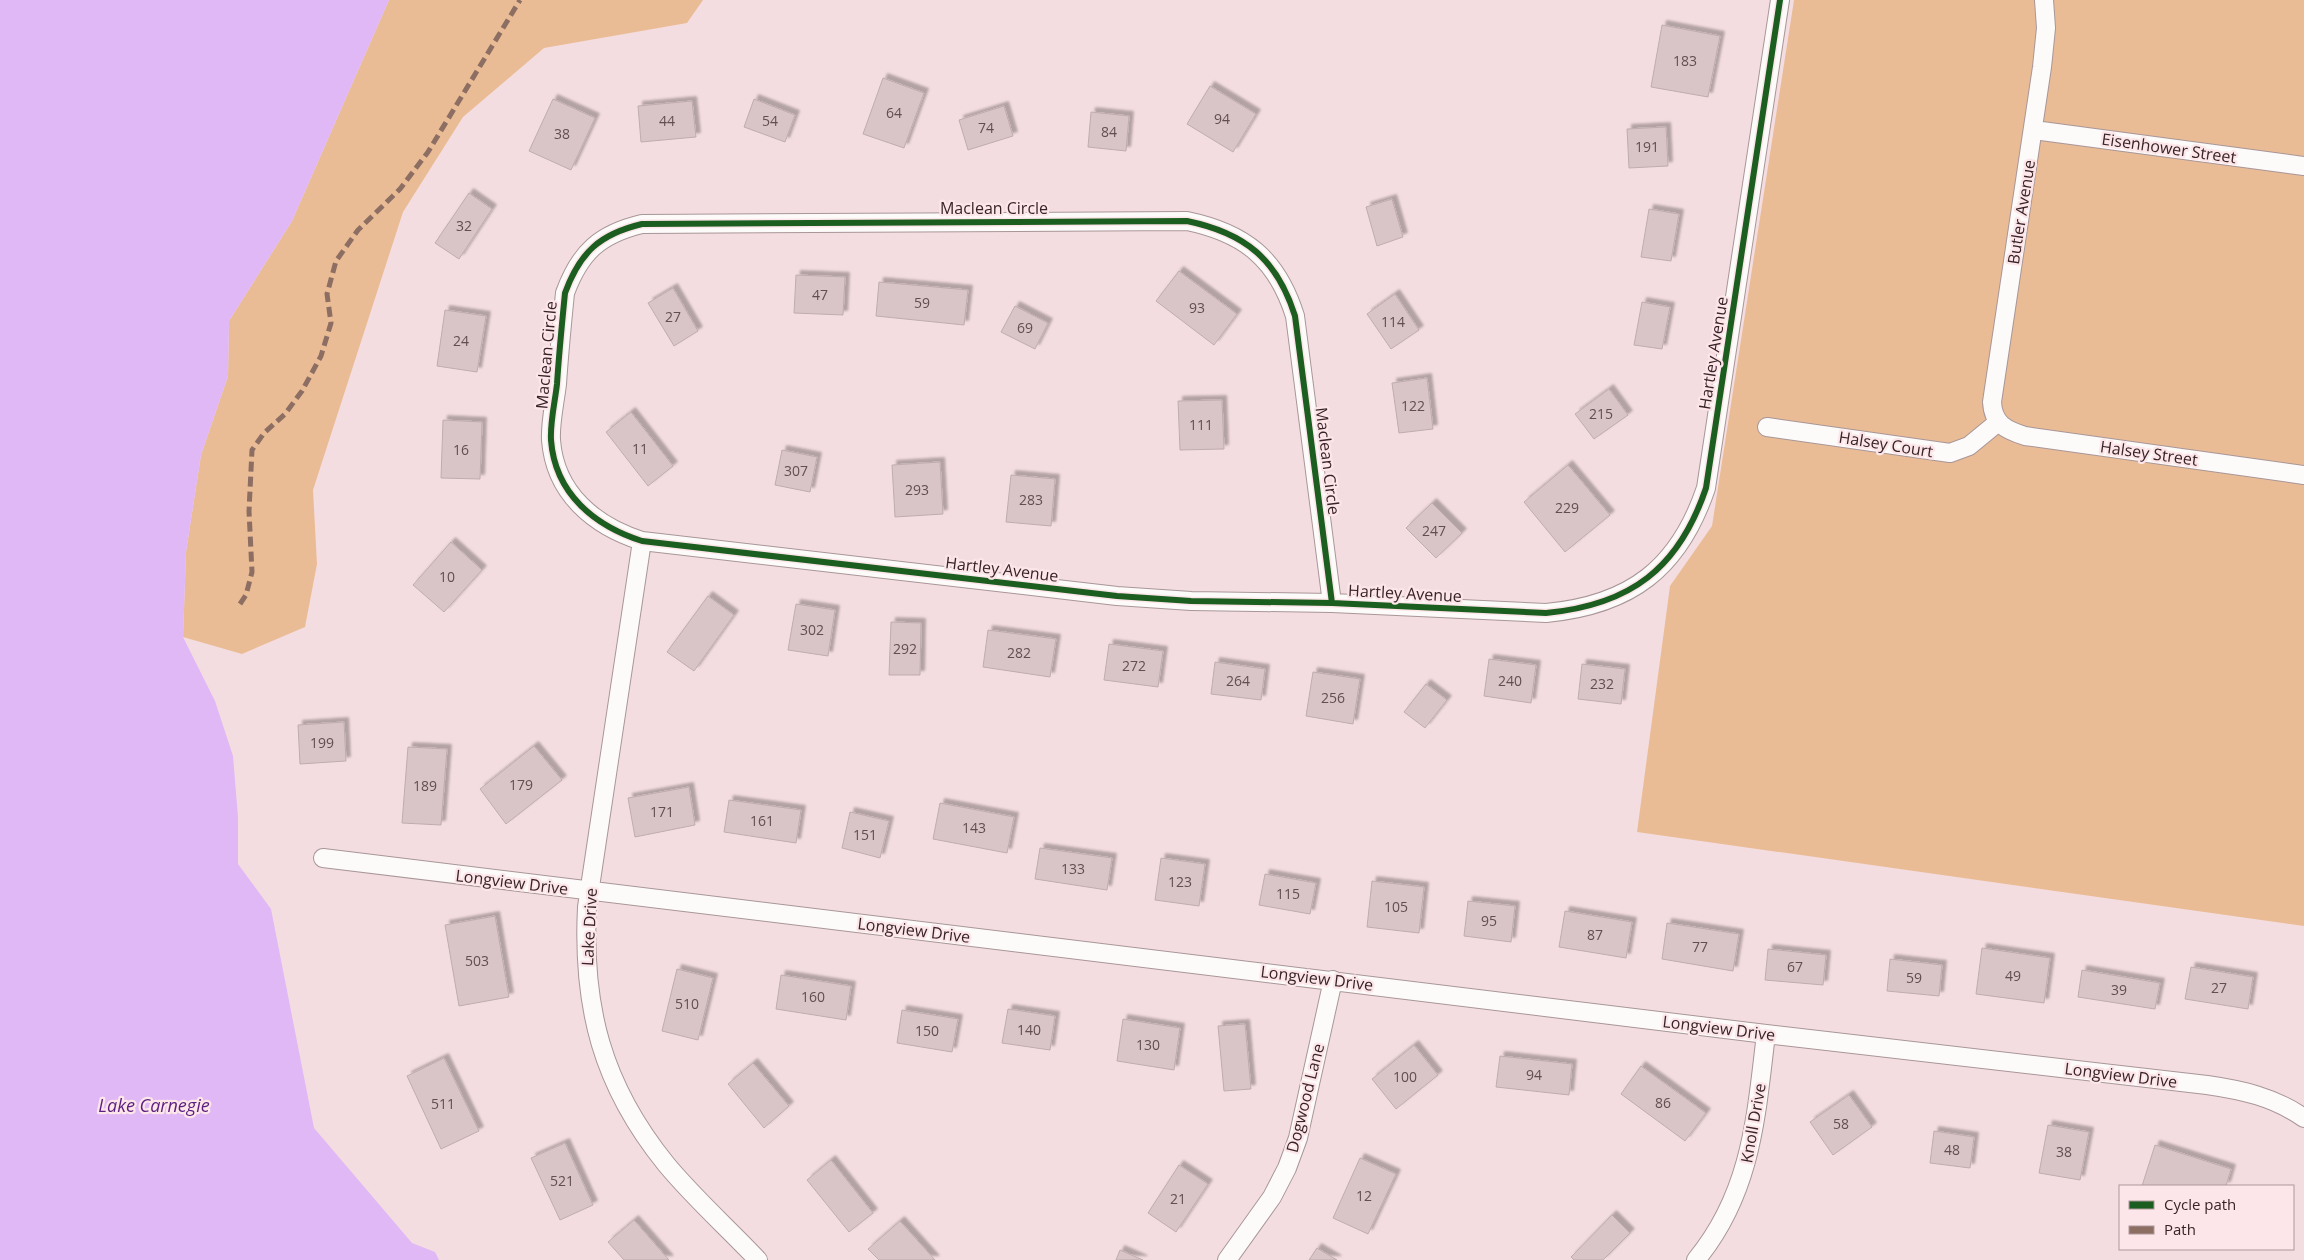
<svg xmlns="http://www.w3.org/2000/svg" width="2304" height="1260" viewBox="0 0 2304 1260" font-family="'Open Sans',sans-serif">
	<defs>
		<filter id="shadow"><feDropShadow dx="4.5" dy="-4.5" stdDeviation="1" flood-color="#0004"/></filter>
	</defs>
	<rect width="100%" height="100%" fill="#f4dde0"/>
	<path fill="#eabc96" d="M 389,0 L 703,0 L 687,23 L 544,48 L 463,117 L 403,212 L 313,490 L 317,564 L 305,627 L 242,654 L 183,637 L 186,552 L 201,455 L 228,376 L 229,321 L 292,221 Z
		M 1794,0 L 2304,0 L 2304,926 L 1637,832 L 1670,586 L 1712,526 Z"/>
	<path fill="#dfb8f5" d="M 0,0 L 389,0 L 292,221 L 229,321 L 228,376 L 201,455 L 186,552 L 183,637 L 215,701 L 233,756 L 238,817 L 238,864 L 271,909 L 314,1128 L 412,1243 L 435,1252 L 439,1260 L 0,1260 Z"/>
	<path fill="#d9c4c7" stroke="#bfacae" filter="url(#shadow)" d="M 1662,25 L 1720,36 L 1708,97 L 1651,87 Z
		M 883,78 L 924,93 L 904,148 L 863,134 Z
		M 1210,86 L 1256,114 L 1233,152 L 1187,124 Z
		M 553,99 L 595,118 L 571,170 L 529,151 Z
		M 754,99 L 795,115 L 785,142 L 744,127 Z
		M 692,101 L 696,137 L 641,142 L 638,106 Z
		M 1004,106 L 1013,136 L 968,150 L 959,120 Z
		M 1091,112 L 1129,116 L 1126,151 L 1088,147 Z
		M 1666,127 L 1668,166 L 1629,168 L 1627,129 Z
		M 469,193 L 492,209 L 459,259 L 435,243 Z
		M 1392,199 L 1403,237 L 1377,246 L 1366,207 Z
		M 1649,209 L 1679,214 L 1671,261 L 1641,257 Z
		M 1179,271 L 1237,314 L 1214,345 L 1156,301 Z
		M 796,275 L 845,277 L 843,315 L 794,313 Z
		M 879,282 L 968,290 L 964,325 L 876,316 Z
		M 673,288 L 698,331 L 674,346 L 648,303 Z
		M 1395,294 L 1419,330 L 1391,349 L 1367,314 Z
		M 1642,302 L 1670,307 L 1662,349 L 1634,345 Z
		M 1015,306 L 1048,323 L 1035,349 L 1001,332 Z
		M 445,310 L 486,316 L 477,372 L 437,366 Z
		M 1427,378 L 1433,429 L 1399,433 L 1392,383 Z
		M 1609,389 L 1628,415 L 1594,439 L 1575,414 Z
		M 1222,400 L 1224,449 L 1180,450 L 1178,401 Z
		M 631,412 L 673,466 L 648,486 L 606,432 Z
		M 443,420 L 482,422 L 480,479 L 441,478 Z
		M 782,450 L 817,457 L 810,492 L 775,485 Z
		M 940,462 L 943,514 L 895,517 L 892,465 Z
		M 1568,465 L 1610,515 L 1565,552 L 1524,502 Z
		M 1011,475 L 1055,479 L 1051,526 L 1006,522 Z
		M 1432,503 L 1462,533 L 1436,558 L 1406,528 Z
		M 451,542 L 482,570 L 444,612 L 413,585 Z
		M 708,596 L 734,615 L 694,671 L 667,652 Z
		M 796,604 L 835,610 L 828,656 L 788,650 Z
		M 891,622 L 921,623 L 920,675 L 889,675 Z
		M 988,630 L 1056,639 L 1050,677 L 983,667 Z
		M 1109,644 L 1163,651 L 1158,687 L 1104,680 Z
		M 1489,659 L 1536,665 L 1531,703 L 1484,696 Z
		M 1215,662 L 1265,669 L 1261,700 L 1211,694 Z
		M 1582,664 L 1625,669 L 1621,704 L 1578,699 Z
		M 1313,672 L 1360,679 L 1353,724 L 1306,716 Z
		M 1426,684 L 1447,700 L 1425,728 L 1404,712 Z
		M 344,722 L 346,761 L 300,764 L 298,725 Z
		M 534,746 L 562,780 L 506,824 L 480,789 Z
		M 408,747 L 447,749 L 441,825 L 402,823 Z
		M 689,787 L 695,825 L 635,837 L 628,798 Z
		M 729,800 L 801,810 L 796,843 L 724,832 Z
		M 940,803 L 1014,817 L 1007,853 L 933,839 Z
		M 850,812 L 889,821 L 880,858 L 842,848 Z
		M 1040,848 L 1112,858 L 1107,890 L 1035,879 Z
		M 1161,858 L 1205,864 L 1199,906 L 1155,900 Z
		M 1265,874 L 1316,883 L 1310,914 L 1259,905 Z
		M 1372,881 L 1424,887 L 1419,933 L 1367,927 Z
		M 1468,901 L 1515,906 L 1511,942 L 1464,936 Z
		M 1565,911 L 1632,922 L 1626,958 L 1559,947 Z
		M 495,916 L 509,997 L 459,1006 L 445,925 Z
		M 1667,923 L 1739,934 L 1733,971 L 1662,959 Z
		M 1982,948 L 2050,958 L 2044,1003 L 1976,994 Z
		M 1768,949 L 1826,955 L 1823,985 L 1765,980 Z
		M 1890,959 L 1942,965 L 1939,996 L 1887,991 Z
		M 2191,967 L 2253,977 L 2248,1009 L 2185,999 Z
		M 677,969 L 713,978 L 698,1040 L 662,1031 Z
		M 2082,970 L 2160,983 L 2155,1009 L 2078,997 Z
		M 781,975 L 851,986 L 846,1020 L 776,1009 Z
		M 1008,1009 L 1055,1016 L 1050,1050 L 1002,1043 Z
		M 902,1010 L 958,1019 L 952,1052 L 897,1043 Z
		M 1123,1019 L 1180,1028 L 1174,1070 L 1117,1061 Z
		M 1245,1024 L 1251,1089 L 1224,1091 L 1218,1026 Z
		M 1414,1045 L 1438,1075 L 1396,1109 L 1372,1079 Z
		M 1500,1056 L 1572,1064 L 1569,1095 L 1496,1087 Z
		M 444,1058 L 479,1131 L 441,1149 L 407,1076 Z
		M 753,1063 L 789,1106 L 764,1128 L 728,1084 Z
		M 1641,1066 L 1706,1113 L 1685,1141 L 1621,1094 Z
		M 1849,1095 L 1872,1127 L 1833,1155 L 1810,1122 Z
		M 2048,1125 L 2089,1132 L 2080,1180 L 2039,1173 Z
		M 1934,1131 L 1974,1137 L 1970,1168 L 1930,1163 Z
		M 565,1143 L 593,1205 L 560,1220 L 531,1158 Z
		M 2155,1145 L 2231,1169 L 2226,1186 L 2142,1186 Z
		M 1360,1158 L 1396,1174 L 1368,1234 L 1333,1218 Z
		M 831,1160 L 873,1213 L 849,1232 L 807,1180 Z
		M 1179,1165 L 1208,1184 L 1176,1232 L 1148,1213 Z
		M 1612,1215 L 1630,1233 L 1603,1260 L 1574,1260 L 1571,1257 Z
		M 634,1220 L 669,1260 L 624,1260 L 608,1242 Z
		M 900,1221 L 935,1260 L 879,1260 L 868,1249 Z
		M 1317,1248 L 1337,1260 L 1309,1260 Z
		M 1120,1250 L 1143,1260 L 1116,1260 Z"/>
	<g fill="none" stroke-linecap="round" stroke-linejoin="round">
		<defs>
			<path id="minor" d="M 2044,0 L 2046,28 L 2042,67 L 1992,402 C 1993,424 2006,430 2025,436 L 2304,475
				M 2034,130 L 2304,166
				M 1767,427 L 1950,453 L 1969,446 L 1997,423
				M 642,541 L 587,907 C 582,1007 602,1085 666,1164 C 694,1198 728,1228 758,1260
				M 1332,603 L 1295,316 C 1277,259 1245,233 1187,221 L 642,224 C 600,234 580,252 565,293 C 562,323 559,353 557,384 C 555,402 550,422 551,440 C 555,494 595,526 642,541 L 1117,596 L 1191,601 L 1332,603 L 1546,613 C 1631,605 1679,568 1706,488 L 1780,0
				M 323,858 L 1766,1034 L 2207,1085 C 2242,1090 2274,1097 2304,1118
				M 1227,1260 L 1272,1197 L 1287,1168 L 1298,1138 L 1333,980
				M 1696,1260 C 1752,1192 1756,1116 1766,1034"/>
		</defs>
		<use href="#minor" stroke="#a89698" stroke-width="20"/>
		<use href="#minor" stroke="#fdfafa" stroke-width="18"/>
		<path stroke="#8d6e63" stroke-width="5" stroke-dasharray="10 5" stroke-linecap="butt" d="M 240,604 L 246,595 L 252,572 L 249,511 L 252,450 L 264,433 L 285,414 L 302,391 L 321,356 L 331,323 L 327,294 L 336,261 L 358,230 L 400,189 L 428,152 L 520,0"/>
		<defs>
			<path id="cycleway" d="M 1332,603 L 1295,316 C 1277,259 1245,233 1187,221 L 642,224 C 600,234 580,252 565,293 C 562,323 559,353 557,384 C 555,402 550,422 551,440 C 555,494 595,526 642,541 L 1117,596 L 1191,601 L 1332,603 L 1546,613 C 1631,605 1679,568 1706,488 L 1780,0"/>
		</defs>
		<use href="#cycleway" stroke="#fde6e9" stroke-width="9"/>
		<use href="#cycleway" stroke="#1b5e20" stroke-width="6"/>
	</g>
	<g text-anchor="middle" stroke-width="4.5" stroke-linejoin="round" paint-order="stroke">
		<g font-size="14" fill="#624e52">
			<text x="1685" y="66">183</text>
			<text x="894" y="118">64</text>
			<text x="1222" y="124">94</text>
			<text x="667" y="126">44</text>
			<text x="770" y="126">54</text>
			<text x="986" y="133">74</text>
			<text x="1109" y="137">84</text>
			<text x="562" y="139">38</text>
			<text x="1647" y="152">191</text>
			<text x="464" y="231">32</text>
			<text x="820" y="300">47</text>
			<text x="922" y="308">59</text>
			<text x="1197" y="313">93</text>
			<text x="673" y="322">27</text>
			<text x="1393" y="327">114</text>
			<text x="1025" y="333">69</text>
			<text x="461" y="346">24</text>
			<text x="1413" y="411">122</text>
			<text x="1601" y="419">215</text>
			<text x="1201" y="430">111</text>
			<text x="640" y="454">11</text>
			<text x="461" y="455">16</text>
			<text x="796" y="476">307</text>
			<text x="917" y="495">293</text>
			<text x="1031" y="505">283</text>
			<text x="1567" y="513">229</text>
			<text x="1434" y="536">247</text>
			<text x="447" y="582">10</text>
			<text x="812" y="635">302</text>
			<text x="905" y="654">292</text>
			<text x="1019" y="658">282</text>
			<text x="1134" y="671">272</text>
			<text x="1238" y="686">264</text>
			<text x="1510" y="686">240</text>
			<text x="1602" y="689">232</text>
			<text x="1333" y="703">256</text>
			<text x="322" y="748">199</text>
			<text x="521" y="790">179</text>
			<text x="425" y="791">189</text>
			<text x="662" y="817">171</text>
			<text x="762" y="826">161</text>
			<text x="974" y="833">143</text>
			<text x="865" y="840">151</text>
			<text x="1073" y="874">133</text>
			<text x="1180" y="887">123</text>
			<text x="1288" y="899">115</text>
			<text x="1396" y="912">105</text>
			<text x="1489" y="926">95</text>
			<text x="1595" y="940">87</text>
			<text x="1700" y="952">77</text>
			<text x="477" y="966">503</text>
			<text x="1795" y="972">67</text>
			<text x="2013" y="981">49</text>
			<text x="1914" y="983">59</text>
			<text x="2219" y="993">27</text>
			<text x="2119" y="995">39</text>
			<text x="813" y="1002">160</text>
			<text x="687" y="1009">510</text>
			<text x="1029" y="1035">140</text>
			<text x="927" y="1036">150</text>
			<text x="1148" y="1050">130</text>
			<text x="1534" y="1080">94</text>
			<text x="1405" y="1082">100</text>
			<text x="1663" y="1108">86</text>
			<text x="443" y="1109">511</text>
			<text x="1841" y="1129">58</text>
			<text x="1952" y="1155">48</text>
			<text x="2064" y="1157">38</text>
			<text x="562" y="1186">521</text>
			<text x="1364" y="1201">12</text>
			<text x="1178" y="1204">21</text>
		</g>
		<g font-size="16" fill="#382428" stroke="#fde6e9">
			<text transform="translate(2169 148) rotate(8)" y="6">Eisenhower Street</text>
			<text x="994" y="214">Maclean Circle</text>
			<text transform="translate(2021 212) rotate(-81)" y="6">Butler Avenue</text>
			<text transform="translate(1713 353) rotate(-81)" y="6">Hartley Avenue</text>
			<text transform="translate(546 355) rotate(-85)" y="6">Maclean Circle</text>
			<text transform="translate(1886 444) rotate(9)" y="6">Halsey Court</text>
			<text transform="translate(2149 453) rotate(8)" y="6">Halsey Street</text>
			<text transform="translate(1328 461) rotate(83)" y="6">Maclean Circle</text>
			<text transform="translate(1002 569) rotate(7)" y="6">Hartley Avenue</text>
			<text transform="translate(1405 593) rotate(3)" y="6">Hartley Avenue</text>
			<text transform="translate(512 882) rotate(7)" y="6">Longview Drive</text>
			<text transform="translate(589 927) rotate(-87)" y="6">Lake Drive</text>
			<text transform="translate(914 930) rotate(7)" y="6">Longview Drive</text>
			<text transform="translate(1317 978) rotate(7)" y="6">Longview Drive</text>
			<text transform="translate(1719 1028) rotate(7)" y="6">Longview Drive</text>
			<text transform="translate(2121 1075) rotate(7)" y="6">Longview Drive</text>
			<text transform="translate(1305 1098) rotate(-76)" y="6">Dogwood Lane</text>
			<text transform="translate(1753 1123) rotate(-80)" y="6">Knoll Drive</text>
		</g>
		<g font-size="18" font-style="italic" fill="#5a1f81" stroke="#fde6e9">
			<text x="154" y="1112">Lake Carnegie</text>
		</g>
	</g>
	<rect x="2119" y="1185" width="175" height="65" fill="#fde6e9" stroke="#ae989c"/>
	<rect x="2129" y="1201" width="25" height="8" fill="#1b5e20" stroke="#ae989c"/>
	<text x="2164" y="1210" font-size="15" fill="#382428">Cycle path</text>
	<rect x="2129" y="1226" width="25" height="8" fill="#8d6e63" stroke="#ae989c"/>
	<text x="2164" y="1235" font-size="15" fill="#382428">Path</text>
</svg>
